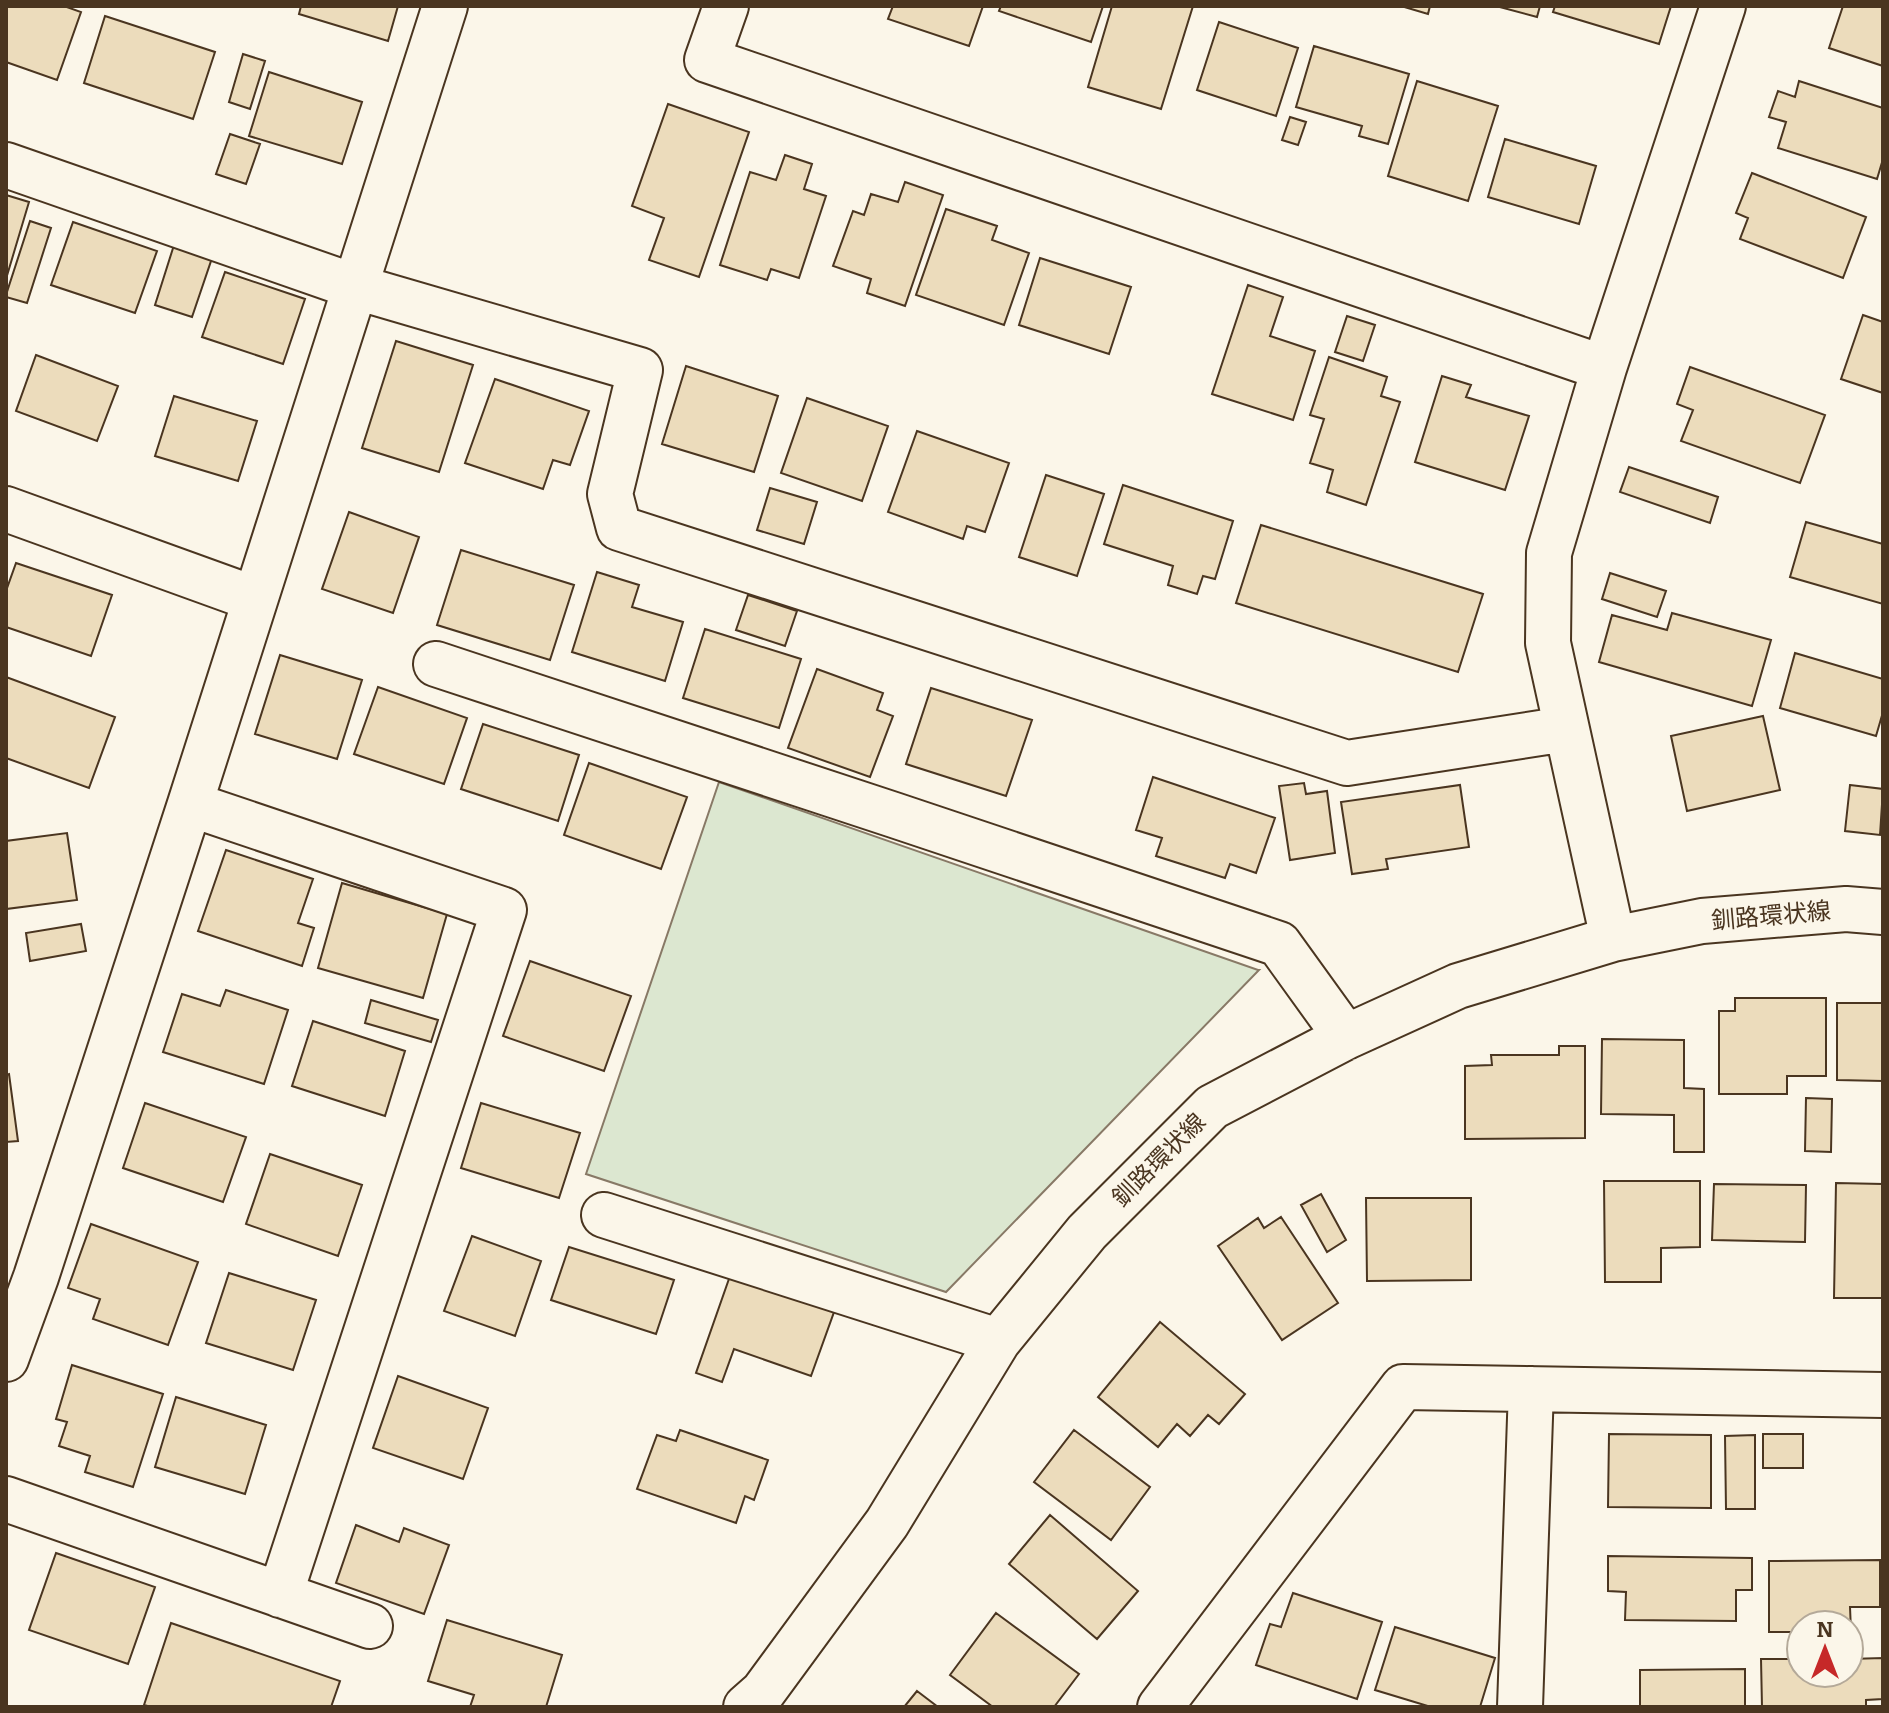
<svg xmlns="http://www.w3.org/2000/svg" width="1889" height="1713" viewBox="0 0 1889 1713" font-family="Bitter,'Noto Sans JP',serif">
	<rect width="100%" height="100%" fill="#fbf6e9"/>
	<path fill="#dce7d0" stroke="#887966" stroke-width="2" d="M 719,782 L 1258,970 L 1259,970 L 946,1292 L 586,1174 Z"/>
	<path fill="#ecdcbc" stroke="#4a3520" stroke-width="2" d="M 6,6 L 64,6 L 81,12 L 57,80 L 6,62 Z
		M 301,6 L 398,6 L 388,41 L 299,14 Z
		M 893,6 L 983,6 L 969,46 L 888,19 Z
		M 1001,6 L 1103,6 L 1091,42 L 999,11 Z
		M 1112,6 L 1193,6 L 1161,109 L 1088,87 Z
		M 1401,6 L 1430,6 L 1428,14 Z
		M 1496,6 L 1540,6 L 1537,17 Z
		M 1555,6 L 1671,6 L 1659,44 L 1553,12 Z
		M 1843,6 L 1883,6 L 1883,66 L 1829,48 Z
		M 105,16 L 215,52 L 193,119 L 84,83 Z
		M 1219,22 L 1298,48 L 1276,116 L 1197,90 Z
		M 1314,46 L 1409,74 L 1388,144 L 1359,136 L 1362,126 L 1296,107 Z
		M 243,54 L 265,61 L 250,109 L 229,102 Z
		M 269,72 L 362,102 L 342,164 L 249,136 Z
		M 1417,81 L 1498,106 L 1468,201 L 1388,176 Z
		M 1799,81 L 1883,108 L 1883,159 L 1877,179 L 1778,148 L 1786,122 L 1769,117 L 1778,91 L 1795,97 Z
		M 668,104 L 749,132 L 699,277 L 649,260 L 664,218 L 632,206 Z
		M 1290,117 L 1306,122 L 1298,145 L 1282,140 Z
		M 230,134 L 260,144 L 246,184 L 216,174 Z
		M 1505,139 L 1596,166 L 1579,224 L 1488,197 Z
		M 785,155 L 812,164 L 804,189 L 826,196 L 799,278 L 771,269 L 767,280 L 720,265 L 750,172 L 776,180 Z
		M 1752,173 L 1866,217 L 1843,278 L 1740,239 L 1748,218 L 1736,213 Z
		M 905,182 L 943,195 L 905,306 L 867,293 L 871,279 L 833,266 L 853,211 L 864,215 L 871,194 L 898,202 Z
		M 6,195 L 29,202 L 6,279 Z
		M 946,209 L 997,226 L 992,240 L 1029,253 L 1004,325 L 916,295 Z
		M 30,221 L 51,228 L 27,303 L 6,297 L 6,295 Z
		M 73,222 L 157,251 L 135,313 L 51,285 Z
		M 174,245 L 212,258 L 192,317 L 155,305 Z
		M 1040,258 L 1131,287 L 1109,354 L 1019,325 Z
		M 225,272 L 305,299 L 283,364 L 202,337 Z
		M 1248,285 L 1283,297 L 1270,336 L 1315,351 L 1293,420 L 1212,394 Z
		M 1863,315 L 1883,322 L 1883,393 L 1841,379 Z
		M 1347,316 L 1375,325 L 1363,361 L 1335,352 Z
		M 396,341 L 473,365 L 439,472 L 362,448 Z
		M 36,355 L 118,386 L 97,441 L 16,411 Z
		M 1329,357 L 1387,377 L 1381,396 L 1400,402 L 1366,505 L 1327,492 L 1333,470 L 1310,463 L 1324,419 L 1310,415 Z
		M 686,366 L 778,396 L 754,472 L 662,444 Z
		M 1690,367 L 1825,415 L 1800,483 L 1681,441 L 1693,410 L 1677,404 Z
		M 1442,376 L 1471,385 L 1466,397 L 1529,416 L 1505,490 L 1415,462 Z
		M 495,379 L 589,411 L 570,465 L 553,460 L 543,489 L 465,463 Z
		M 174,396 L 257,421 L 238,481 L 155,456 Z
		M 807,398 L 888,426 L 862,501 L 781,473 Z
		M 917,431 L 1009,463 L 985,532 L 967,526 L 963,539 L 888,512 Z
		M 1629,467 L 1718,497 L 1710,523 L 1620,492 Z
		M 1046,475 L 1104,494 L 1077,576 L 1019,557 Z
		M 1123,485 L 1233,521 L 1215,579 L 1203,576 L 1197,594 L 1168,585 L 1173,566 L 1104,544 Z
		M 770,488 L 817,502 L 804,544 L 757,530 Z
		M 349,512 L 419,537 L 393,613 L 322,589 Z
		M 1806,522 L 1883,544 L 1883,604 L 1790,577 Z
		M 1261,525 L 1483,594 L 1458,672 L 1236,603 Z
		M 461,550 L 574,585 L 550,660 L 437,625 Z
		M 16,563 L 112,595 L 91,656 L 6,627 L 6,591 Z
		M 597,572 L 639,585 L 632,607 L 683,622 L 665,681 L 572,652 Z
		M 1610,573 L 1666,591 L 1657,617 L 1602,599 Z
		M 748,595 L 797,611 L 785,646 L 736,630 Z
		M 1672,613 L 1771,640 L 1752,706 L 1599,662 L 1612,615 L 1667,630 Z
		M 705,629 L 801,659 L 779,728 L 683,698 Z
		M 1795,653 L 1883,679 L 1883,712 L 1876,736 L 1780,708 Z
		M 280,655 L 362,680 L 337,759 L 255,734 Z
		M 817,669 L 883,693 L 877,710 L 893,716 L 870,777 L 788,748 Z
		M 6,677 L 115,717 L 89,788 L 6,758 Z
		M 378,687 L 467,718 L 444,784 L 354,754 Z
		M 931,688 L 1032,720 L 1006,796 L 906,764 Z
		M 1763,716 L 1780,790 L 1687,811 L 1671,736 Z
		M 483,724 L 579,755 L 558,821 L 461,789 Z
		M 589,763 L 687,797 L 661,869 L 564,835 Z
		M 1153,777 L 1275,818 L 1256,873 L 1230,864 L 1225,878 L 1156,856 L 1162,838 L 1136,830 Z
		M 1304,783 L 1306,794 L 1327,791 L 1335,853 L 1290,860 L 1279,786 Z
		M 1460,785 L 1469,847 L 1386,859 L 1388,869 L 1352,874 L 1341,802 Z
		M 1850,785 L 1883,789 L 1880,835 L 1845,831 Z
		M 67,833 L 77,900 L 6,909 L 6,841 Z
		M 226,850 L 313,879 L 298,923 L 314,928 L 302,966 L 198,931 Z
		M 342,883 L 447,914 L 423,998 L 318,968 Z
		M 81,924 L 86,951 L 30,961 L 26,933 Z
		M 530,961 L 631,996 L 604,1071 L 503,1036 Z
		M 226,990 L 288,1010 L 264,1084 L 163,1052 L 182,994 L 220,1006 Z
		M 1735,998 L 1826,998 L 1826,1076 L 1787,1076 L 1787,1094 L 1719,1094 L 1719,1011 L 1735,1011 Z
		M 371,1000 L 438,1020 L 431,1042 L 365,1023 Z
		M 1837,1003 L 1883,1003 L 1883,1081 L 1837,1080 Z
		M 313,1021 L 405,1051 L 385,1116 L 292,1086 Z
		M 1602,1039 L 1684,1040 L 1684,1088 L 1704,1089 L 1704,1152 L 1674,1152 L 1674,1115 L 1601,1114 Z
		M 1559,1046 L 1585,1046 L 1585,1138 L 1465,1139 L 1465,1066 L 1492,1065 L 1491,1055 L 1559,1055 Z
		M 9,1074 L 18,1141 L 6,1142 L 6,1075 Z
		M 1806,1098 L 1832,1099 L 1831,1152 L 1805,1151 Z
		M 145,1103 L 246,1137 L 223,1202 L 123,1168 Z
		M 481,1103 L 580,1133 L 559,1198 L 461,1168 Z
		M 270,1154 L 362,1185 L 338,1256 L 246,1224 Z
		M 1604,1181 L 1700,1181 L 1700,1247 L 1661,1248 L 1661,1282 L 1605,1282 Z
		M 1836,1183 L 1883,1184 L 1883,1298 L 1834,1298 Z
		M 1714,1184 L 1806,1185 L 1805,1242 L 1712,1240 Z
		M 1321,1194 L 1346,1240 L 1327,1252 L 1301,1205 Z
		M 1366,1198 L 1471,1198 L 1471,1280 L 1367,1281 Z
		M 1281,1217 L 1338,1303 L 1282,1340 L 1218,1246 L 1258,1218 L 1264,1228 Z
		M 91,1224 L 198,1262 L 168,1345 L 93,1319 L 100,1299 L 68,1288 Z
		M 472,1236 L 541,1261 L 515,1336 L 444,1311 Z
		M 569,1247 L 674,1280 L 656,1334 L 551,1300 Z
		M 229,1273 L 316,1300 L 293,1370 L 206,1343 Z
		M 730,1276 L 834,1312 L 811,1376 L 734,1349 L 722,1382 L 696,1373 Z
		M 1160,1322 L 1245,1394 L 1219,1424 L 1208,1415 L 1190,1436 L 1177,1424 L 1158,1447 L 1098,1397 Z
		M 72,1365 L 163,1394 L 133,1487 L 85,1472 L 90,1456 L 59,1446 L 67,1422 L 56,1419 Z
		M 398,1376 L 488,1408 L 463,1479 L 373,1448 Z
		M 176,1397 L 266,1425 L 245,1494 L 155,1467 Z
		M 680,1430 L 768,1460 L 754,1500 L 745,1496 L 736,1523 L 637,1489 L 657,1435 L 676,1441 Z
		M 1074,1430 L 1150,1487 L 1111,1540 L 1034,1482 Z
		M 1609,1434 L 1711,1435 L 1711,1508 L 1608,1507 Z
		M 1763,1434 L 1803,1434 L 1803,1468 L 1763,1468 Z
		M 1755,1435 L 1755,1509 L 1726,1509 L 1725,1436 Z
		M 1050,1515 L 1138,1591 L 1097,1639 L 1009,1564 Z
		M 356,1525 L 399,1542 L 404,1528 L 449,1545 L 424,1614 L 336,1583 Z
		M 56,1553 L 155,1587 L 128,1664 L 29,1630 Z
		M 1608,1556 L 1752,1558 L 1752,1590 L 1736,1590 L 1736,1621 L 1625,1620 L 1626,1592 L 1608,1591 Z
		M 1880,1560 L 1880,1607 L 1850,1607 L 1851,1631 L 1849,1631 L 1849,1625 L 1801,1625 L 1801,1632 L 1769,1632 L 1769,1561 Z
		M 1293,1593 L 1382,1622 L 1357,1699 L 1256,1665 L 1270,1624 L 1281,1627 Z
		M 996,1613 L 1079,1674 L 1054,1707 L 993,1707 L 950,1675 Z
		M 447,1620 L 562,1655 L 546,1707 L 470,1707 L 474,1695 L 428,1681 Z
		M 171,1623 L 340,1681 L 331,1707 L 151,1707 L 144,1705 Z
		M 1395,1627 L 1495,1658 L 1480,1707 L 1431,1707 L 1375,1690 Z
		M 1883,1658 L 1883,1699 L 1866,1700 L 1866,1707 L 1762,1707 L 1761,1659 L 1801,1659 L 1801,1673 L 1849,1673 L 1849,1659 Z
		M 1745,1669 L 1745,1707 L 1640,1707 L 1640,1670 Z
		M 917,1691 L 938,1707 L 904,1707 Z"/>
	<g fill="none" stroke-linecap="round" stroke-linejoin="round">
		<defs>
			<path id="minor" d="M 726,6 L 707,60 L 1604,368
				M 6,165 L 356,287 L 640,370 L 610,494 L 619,528 L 1347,763 L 1566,729
				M 6,509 L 255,599
				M 436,664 L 894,815 L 1279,944 L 1346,1037
				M 190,804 L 504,910 L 280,1595
				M 1613,939 L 1548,643 L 1549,553 L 1604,368 L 1723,6
				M 604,1215 L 998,1341
				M 6,1359 L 36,1277 L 190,804 L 445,6
				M 6,1499 L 370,1626
				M 746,1707 L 763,1692 L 887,1523 L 998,1341 L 1087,1232 L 1212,1107 L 1346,1037 L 1458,986 L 1613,939 L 1702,921 L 1846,909 L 1883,912
				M 1160,1707 L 1403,1387 L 1883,1395
				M 1520,1707 L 1531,1389"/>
		</defs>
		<use href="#minor" stroke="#4a3520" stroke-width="48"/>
		<use href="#minor" stroke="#fbf6e9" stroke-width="44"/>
	</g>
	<g text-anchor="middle" stroke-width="6" stroke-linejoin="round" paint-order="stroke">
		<g font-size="24" fill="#4a3520" stroke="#fbf6e9">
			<text transform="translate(1771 916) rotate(-5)" y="8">釧路環状線</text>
			<text transform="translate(1159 1160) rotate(-45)" y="8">釧路環状線</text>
		</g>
	</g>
	<rect width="1889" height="1713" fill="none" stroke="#4a3520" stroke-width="16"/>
	<g transform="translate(1825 1649)"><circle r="38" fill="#fbf6e9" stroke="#b4a999" stroke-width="2"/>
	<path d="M0-6L14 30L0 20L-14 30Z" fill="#c62828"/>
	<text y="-12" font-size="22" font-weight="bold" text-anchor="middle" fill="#4a3520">N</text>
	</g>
</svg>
